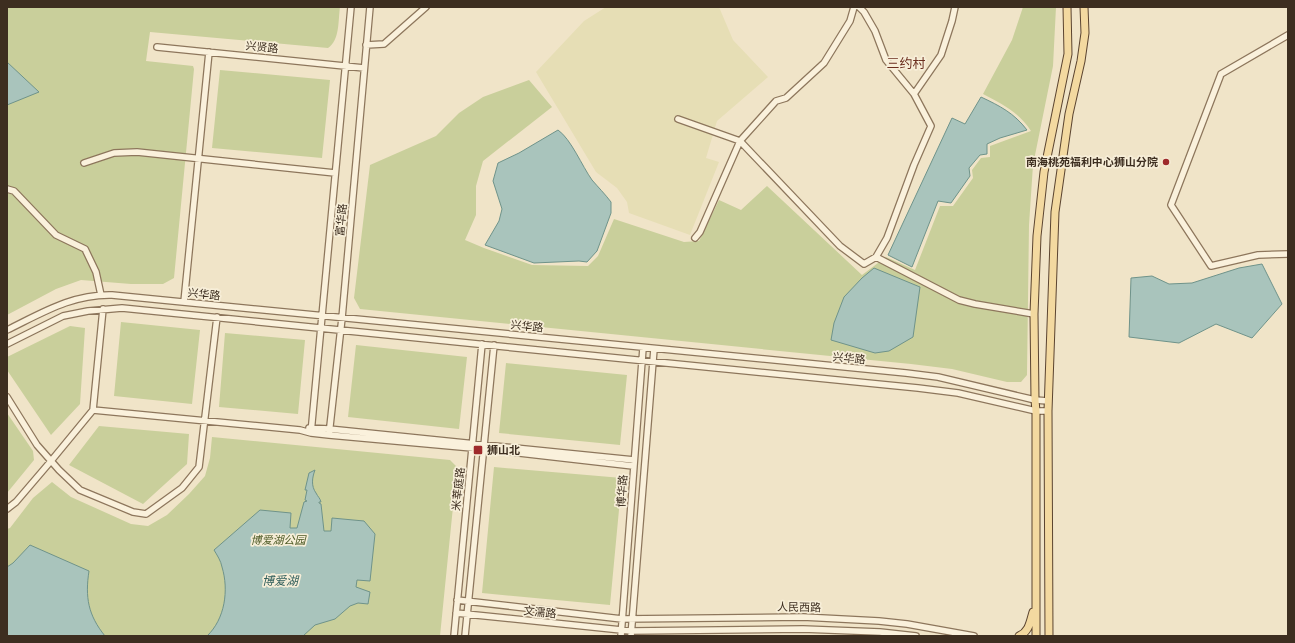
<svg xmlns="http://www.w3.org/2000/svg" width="1295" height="643" viewBox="0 0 1295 643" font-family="'Times New Roman','Noto Sans SC',serif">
	<rect width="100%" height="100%" fill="#f0e4c8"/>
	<path fill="#e6deb5" d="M 606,7 L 719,7 L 733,40 L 768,77 L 717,121 L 706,158 L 719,162 L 690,235 L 629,213 L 627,202 L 617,188 L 596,172 L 536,72 L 584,21 Z"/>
	<path fill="#c9cf9b" d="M 7,7 L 340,7 C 338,21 340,40 328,48 L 150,32 L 146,61 L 193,66 L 194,69 L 174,278 L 163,284 L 131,284 L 81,280 L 56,289 L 7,315 Z
		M 1023,7 L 1056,7 L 1053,66 L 1033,165 L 1029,225 L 1027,375 L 1021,382 L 1007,382 L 952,369 L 911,364 L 360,309 L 354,298 L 370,165 L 436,136 L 459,113 L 483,97 L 529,80 L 552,107 L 483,161 L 476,186 L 476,215 L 465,240 L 484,248 L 532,265 L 588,266 L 598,256 L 614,219 L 684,242 L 699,241 L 719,200 L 741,210 L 767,186 L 862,275 L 886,257 L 915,270 L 940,206 L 953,206 L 973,178 L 972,170 L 981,158 L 990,157 L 990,146 L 1031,131 C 1019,112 1002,104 983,94 L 1012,40 Z
		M 220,70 L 330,80 L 322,158 L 212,148 Z
		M 121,322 L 200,330 L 192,404 L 114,396 Z
		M 70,326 L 85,328 L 80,404 L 51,435 L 7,370 L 7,357 Z
		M 225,333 L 305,340 L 298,414 L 219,407 Z
		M 356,345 L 467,357 L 459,429 L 348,417 Z
		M 506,363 L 627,375 L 620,445 L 499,433 Z
		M 7,413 L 33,451 L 34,460 L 7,493 Z
		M 99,426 L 189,434 L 187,464 L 143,504 L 69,465 Z
		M 212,437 L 450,460 L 457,467 L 440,636 L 7,636 L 7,529 L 10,528 L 33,498 L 52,482 L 71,497 L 131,524 L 148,526 L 167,515 L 189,494 L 205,476 L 210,458 Z
		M 494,467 L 622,478 L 610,605 L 482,593 Z"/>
	<path fill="#a9c4bc" stroke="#6f938a" d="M 7,62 L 39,92 L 7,105 Z
		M 981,97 C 1000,106 1014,113 1027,130 L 1000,138 L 987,144 L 987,154 L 980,155 L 969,168 L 970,176 L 951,203 L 938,201 L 912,267 L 888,255 L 952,118 L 965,124 Z
		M 558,130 C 571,139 582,166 592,180 C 598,187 605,194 611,202 L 611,213 L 597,251 L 587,262 L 579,261 L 534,263 L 485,245 L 499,221 L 502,209 L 493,181 L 498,163 L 519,153 Z
		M 1262,264 L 1282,304 L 1252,338 L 1216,324 L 1179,343 L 1129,337 L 1131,278 L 1152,276 L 1169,284 L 1192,283 L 1239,268 Z
		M 874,268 L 920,287 L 913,337 L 889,351 L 875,353 L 831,340 L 834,323 L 844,297 L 862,278 Z
		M 315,470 C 312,478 311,486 316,493 C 318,497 320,498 321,502 L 319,502 L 319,503 L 321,504 L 324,531 L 331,531 L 332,518 L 364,521 L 375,534 L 370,581 L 357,580 L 356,587 L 370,592 L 368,604 L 358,603 L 350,606 L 335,619 L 315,625 L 303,636 L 207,636 C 225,619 229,590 222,567 C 221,561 217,555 214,550 L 260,510 L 291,513 L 290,528 L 297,528 L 304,502 L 307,501 L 305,500 L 307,490 L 305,490 L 309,473 Z
		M 30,545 L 89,571 C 85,597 88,615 105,636 L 7,636 L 7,567 L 13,563 Z"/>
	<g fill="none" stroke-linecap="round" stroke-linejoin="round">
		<defs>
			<path id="minor" d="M 854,7 L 850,21 L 824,63 L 786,98 L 776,101 L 740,141 L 840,246 L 864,264 L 876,257 L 887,238 L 914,165 L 931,126 L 914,94 L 886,60 L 875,31 L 864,12 L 859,7
				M 1288,35 L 1221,74 L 1171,205 L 1211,266 L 1258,255 L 1288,254
				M 366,45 L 384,44 L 426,7
				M 157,47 L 364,68
				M 914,94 L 941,55 L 952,21 L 955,7
				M 678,119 L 740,141 L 700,232 L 695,238
				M 84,163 L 114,153 L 137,152 L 335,173
				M 7,189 L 14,191 L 56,235 L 85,249 L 96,272 L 101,295
				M 876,257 L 959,300 L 975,304 L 1034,314
				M 184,302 L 209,52
				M 7,330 C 42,313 72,294 112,295 L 906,373 L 938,377 L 1035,400 L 1048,401
				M 7,344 L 63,316 L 88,311 L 122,308 C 387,334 653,363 918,388 L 958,393 L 1036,411 L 1048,411
				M 7,397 L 37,445 L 59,470 L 80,490 L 133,512 L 146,514 L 182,488 L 199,467 L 217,317
				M 93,410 L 300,430 L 311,433 L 329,435 L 483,449 L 633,466
				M 309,428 L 329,429 L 634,460
				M 311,433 L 351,7
				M 329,435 L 342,318 L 370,7
				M 7,509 L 16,502 L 51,461 L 93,410 L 103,309
				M 457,600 L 622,619 L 803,617 L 879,621 L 907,624 L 974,636
				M 456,613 L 631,631 L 803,629 L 880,632 L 916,636
				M 454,636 L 482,344
				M 465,636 L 494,345
				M 621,636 L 643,348
				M 631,636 L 654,349"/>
			<path id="major" d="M 1019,636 C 1029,632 1030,622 1033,612
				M 1036,636 L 1036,411 L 1035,400 L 1034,314 L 1037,236 L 1044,172 L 1068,54 L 1067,7
				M 1049,636 L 1048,411 L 1055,212 L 1069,114 L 1081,61 L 1085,33 L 1084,7"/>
		</defs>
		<use href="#minor" stroke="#8d765c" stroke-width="8"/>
		<use href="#major" stroke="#5b4430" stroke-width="9"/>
		<use href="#minor" stroke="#faf1dc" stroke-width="5.5"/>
		<use href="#major" stroke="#f3d9a0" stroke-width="7"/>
	</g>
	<g fill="#9e2a2b" stroke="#f7eed8" stroke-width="1.5">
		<circle cx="1166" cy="162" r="4"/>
		<rect x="473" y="445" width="10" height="10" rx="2"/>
	</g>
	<g text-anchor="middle" stroke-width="3.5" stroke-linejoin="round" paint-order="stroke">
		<g font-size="11" fill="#3d2e20" stroke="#f7eed8">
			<text transform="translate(262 47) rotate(6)" y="4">兴贤路</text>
			<text transform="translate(341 220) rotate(-85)" y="4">富华路</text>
			<text transform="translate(204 294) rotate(6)" y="4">兴华路</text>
			<text transform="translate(527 326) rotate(6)" y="4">兴华路</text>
			<text transform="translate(849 358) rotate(5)" y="4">兴华路</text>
			<text transform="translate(458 489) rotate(-84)" y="4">米莘庭路</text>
			<text transform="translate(622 491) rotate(-86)" y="4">博华路</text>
			<text transform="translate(799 607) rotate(1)" y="4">人民西路</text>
			<text transform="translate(540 612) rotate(6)" y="4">文濡路</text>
		</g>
		<g font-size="11" font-weight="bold" fill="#3d2e20" stroke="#f7eed8" text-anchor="end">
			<text x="1158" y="166">南海桃苑福利中心狮山分院</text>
			<text x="487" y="454" text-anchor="start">狮山北</text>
		</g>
		<g font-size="11" font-style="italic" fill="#4d5a26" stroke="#f7eed8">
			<text x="278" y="544">博爱湖公园</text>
		</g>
		<g font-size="12" font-style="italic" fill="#2f5d5a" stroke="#f7eed8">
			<text x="280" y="585">博爱湖</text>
		</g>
		<g font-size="13" fill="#6b2e1e" stroke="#f7eed8">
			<text x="906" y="68">三约村</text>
		</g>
	</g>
	<rect width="1295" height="643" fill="none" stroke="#3d2e20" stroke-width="16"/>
</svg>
